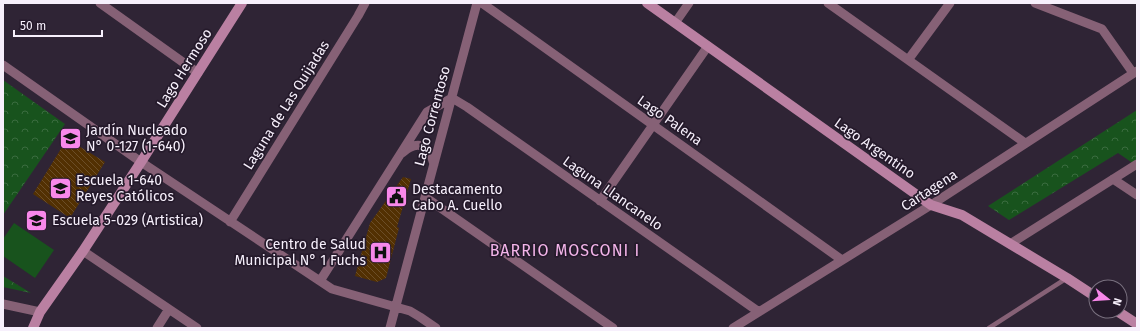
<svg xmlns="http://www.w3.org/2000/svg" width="1140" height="331" viewBox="0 0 1140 331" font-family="'Fira Sans',sans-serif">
	<defs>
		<pattern id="park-crowns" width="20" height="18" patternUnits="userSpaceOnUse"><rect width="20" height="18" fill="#18531d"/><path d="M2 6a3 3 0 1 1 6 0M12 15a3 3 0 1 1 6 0" fill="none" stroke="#3a6c3f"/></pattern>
		<pattern id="building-back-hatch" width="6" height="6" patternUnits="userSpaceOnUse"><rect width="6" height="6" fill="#523002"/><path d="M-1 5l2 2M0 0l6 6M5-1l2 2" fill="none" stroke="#6c4e28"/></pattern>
	</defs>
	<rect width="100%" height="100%" fill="#2f2435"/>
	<path fill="#18531d" d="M 14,223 L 54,250 L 35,278 L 3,256 L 3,239 Z"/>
	<path fill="url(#park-crowns)" d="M 3,80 L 65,124 L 3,215 Z
		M 1137,110 L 1137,166 L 1118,153 L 1009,220 L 988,206 Z
		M 3,276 L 31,293 L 3,287 Z"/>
	<path fill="url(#building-back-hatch)" d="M 67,139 L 105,162 L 70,218 L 33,194 Z
		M 403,177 L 411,179 L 397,227 L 399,228 L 386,278 L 377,282 L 355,276 L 370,223 Z"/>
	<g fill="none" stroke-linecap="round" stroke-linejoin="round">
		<path stroke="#866176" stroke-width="4.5" d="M 989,328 L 1067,278"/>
		<path stroke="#866176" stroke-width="9" d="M 100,3 L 198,73
			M 482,3 L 842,260
			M 828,3 L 1025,143
			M 1035,3 L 1102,29 L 1133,73
			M 675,23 L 689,3
			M 908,60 L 950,3
			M 3,65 L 141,162 L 332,289 L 410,311 L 420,317 L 436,328
			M 402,153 C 418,139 429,145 434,164
			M 1113,179 L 1137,195
			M 425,197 L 613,328
			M 600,201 L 708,46
			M 230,222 L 358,16 L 365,3
			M 1010,244 L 1137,164
			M 83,251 L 197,328
			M 320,281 L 427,112 L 452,98 L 467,107 L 759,312
			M 3,304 L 40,312
			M 157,328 L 169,309
			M 390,328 L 477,3
			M 733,328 L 931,205 L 1137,71"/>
		<path stroke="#ba80a2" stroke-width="10" d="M 647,3 L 931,205 L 962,215 L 1067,278 L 1096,297
			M 1117,311 L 1137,324
			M 33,328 L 40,312 L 83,251 L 141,162 L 242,3"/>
	</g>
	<defs>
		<symbol id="school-square" viewBox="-11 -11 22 22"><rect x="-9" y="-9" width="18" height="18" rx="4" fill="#f888ea" stroke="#251a2b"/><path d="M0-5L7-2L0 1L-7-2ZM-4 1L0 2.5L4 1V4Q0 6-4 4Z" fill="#111"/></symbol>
		<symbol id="civic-square" viewBox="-11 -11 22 22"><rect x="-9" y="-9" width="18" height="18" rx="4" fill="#f888ea" stroke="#251a2b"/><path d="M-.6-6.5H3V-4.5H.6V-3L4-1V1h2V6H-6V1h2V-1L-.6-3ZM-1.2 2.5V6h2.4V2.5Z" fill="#111"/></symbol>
		<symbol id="hospital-square" viewBox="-11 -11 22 22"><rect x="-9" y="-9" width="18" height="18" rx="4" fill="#f888ea" stroke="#251a2b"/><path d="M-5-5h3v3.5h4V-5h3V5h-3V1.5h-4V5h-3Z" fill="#111"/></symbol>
	</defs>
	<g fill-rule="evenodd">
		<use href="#school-square" x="58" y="126" width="25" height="25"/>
		<use href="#school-square" x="48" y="176" width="25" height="25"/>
		<use href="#civic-square" x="384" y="184" width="25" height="25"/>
		<use href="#school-square" x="24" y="208" width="25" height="25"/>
		<use href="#hospital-square" x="368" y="240" width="25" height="25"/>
	</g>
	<g text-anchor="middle" stroke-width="3.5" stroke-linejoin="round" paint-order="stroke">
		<g font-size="14" fill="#f7f0fc" stroke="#251a2b">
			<text transform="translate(184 68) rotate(-58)" y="5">Lago Hermoso</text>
			<text transform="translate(286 105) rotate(-58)" y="5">Laguna de Las Quijadas</text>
			<text transform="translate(432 116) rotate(-75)" y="5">Lago Correntoso</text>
			<text transform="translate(670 120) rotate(35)" y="5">Lago Palena</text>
			<text transform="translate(875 148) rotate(35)" y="5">Lago Argentino</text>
			<text transform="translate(929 190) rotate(-33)" y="5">Cartagena</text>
			<text transform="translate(613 193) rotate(35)" y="5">Laguna Llancanelo</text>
		</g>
		<g font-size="14" fill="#f7f0fc" stroke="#251a2b" text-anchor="start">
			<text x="86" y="135">Jardín Nucleado<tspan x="86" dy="16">N° 0-127 (1-640)</tspan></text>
			<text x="76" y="185">Escuela 1-640<tspan x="76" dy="16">Reyes Católicos</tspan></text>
			<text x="412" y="194">Destacamento<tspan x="412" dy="16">Cabo A. Cuello</tspan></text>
			<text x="52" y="225">Escuela 5-029 (Artistica)</text>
			<text x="366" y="249" text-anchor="end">Centro de Salud<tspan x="366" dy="16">Municipal N° 1 Fuchs</tspan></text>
		</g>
		<g font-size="16" letter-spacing="1" fill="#f3b4e9" stroke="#251a2b">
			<text x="565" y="256">BARRIO MOSCONI I</text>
		</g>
	</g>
	<rect width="1140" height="331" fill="none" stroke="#f7f0fc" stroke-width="8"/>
	<g transform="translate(1108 299) rotate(107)"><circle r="19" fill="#251a2b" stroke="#79707f"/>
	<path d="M0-3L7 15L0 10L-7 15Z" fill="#f888ea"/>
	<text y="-6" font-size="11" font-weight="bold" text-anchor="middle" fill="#f7f0fc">N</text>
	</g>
	<path d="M14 30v6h88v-6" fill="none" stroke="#f7f0fc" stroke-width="2"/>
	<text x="20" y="30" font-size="12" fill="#f7f0fc" stroke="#251a2b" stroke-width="3" paint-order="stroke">50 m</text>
</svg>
